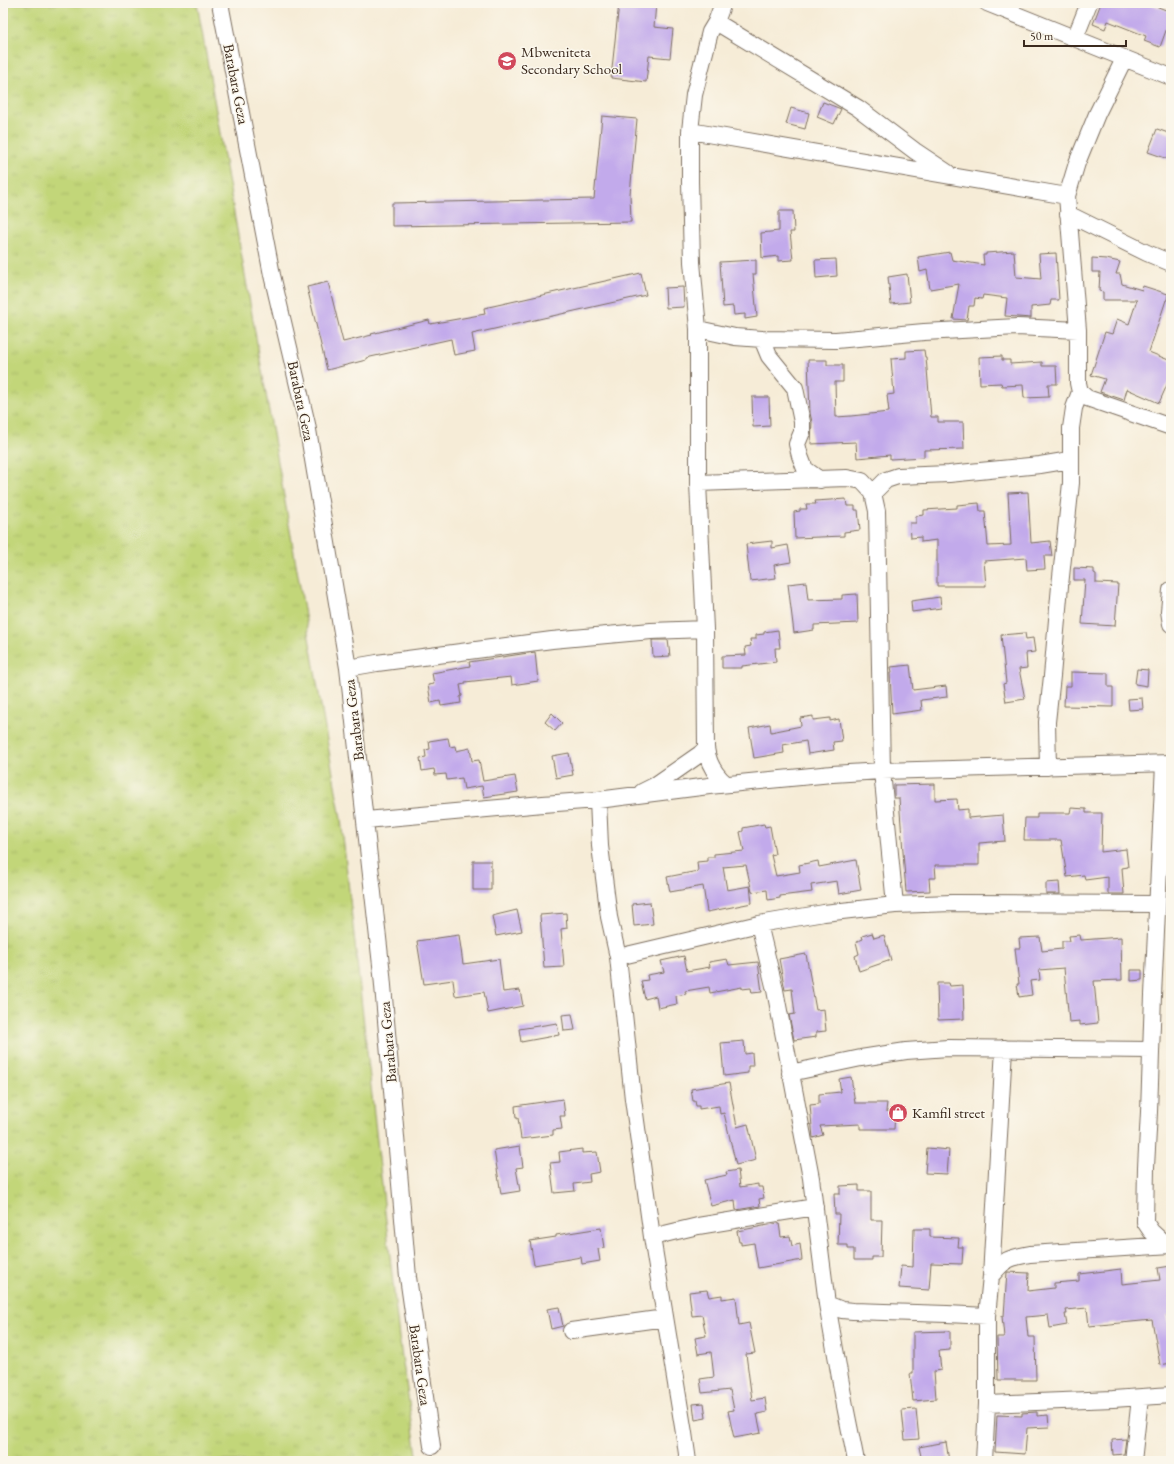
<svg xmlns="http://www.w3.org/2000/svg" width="1174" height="1464" viewBox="0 0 1174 1464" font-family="'EB Garamond',serif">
	<defs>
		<pattern id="grass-tufts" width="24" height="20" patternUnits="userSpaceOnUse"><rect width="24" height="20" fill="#c2d679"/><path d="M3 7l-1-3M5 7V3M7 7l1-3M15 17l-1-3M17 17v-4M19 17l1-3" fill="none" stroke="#a8b868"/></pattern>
	</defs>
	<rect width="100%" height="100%" fill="#fbf7ec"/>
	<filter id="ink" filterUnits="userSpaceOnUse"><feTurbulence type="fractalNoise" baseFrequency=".025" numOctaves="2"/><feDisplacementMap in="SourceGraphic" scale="8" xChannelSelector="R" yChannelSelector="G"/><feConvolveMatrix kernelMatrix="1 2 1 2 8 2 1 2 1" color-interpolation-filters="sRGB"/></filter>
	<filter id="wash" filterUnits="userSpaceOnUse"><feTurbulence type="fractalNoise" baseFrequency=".012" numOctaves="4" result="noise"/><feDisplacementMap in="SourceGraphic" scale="16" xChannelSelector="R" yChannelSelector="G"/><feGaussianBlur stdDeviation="0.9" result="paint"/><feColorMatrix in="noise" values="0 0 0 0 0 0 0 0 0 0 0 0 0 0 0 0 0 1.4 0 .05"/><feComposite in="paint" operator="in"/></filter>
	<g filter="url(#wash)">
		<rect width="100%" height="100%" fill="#f6ecd7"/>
		<path fill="url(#grass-tufts)" stroke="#7e804c" d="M 3,3 L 197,3 L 341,819 L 399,1337 L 418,1461 L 3,1461 Z"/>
		<g id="blocks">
			<path fill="#c2aaeb" d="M 619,3 L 656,3 L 654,27 L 673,29 L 670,58 L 649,56 L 646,82 L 611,78 Z
				M 1101,3 L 1148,3 L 1171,12 L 1171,17 L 1160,47 L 1144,41 L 1146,36 L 1108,21 L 1105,29 L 1093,24 Z
				M 823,102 L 841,109 L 834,124 L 817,117 Z
				M 791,108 L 809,113 L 805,129 L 786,124 Z
				M 602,116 L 637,119 L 630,194 L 631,222 L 392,226 L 392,203 L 594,199 Z
				M 1157,129 L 1171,134 L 1171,160 L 1148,152 Z
				M 779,211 L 793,211 L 794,232 L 790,232 L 793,260 L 778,261 L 778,256 L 762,258 L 761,233 L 779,231 Z
				M 1014,251 L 1016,277 L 1041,279 L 1039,254 L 1056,253 L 1059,300 L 1051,300 L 1050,305 L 1031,307 L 1031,318 L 1005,316 L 1007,298 L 983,295 L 982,299 L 975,298 L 974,306 L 969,306 L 967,320 L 953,319 L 959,284 L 930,289 L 927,270 L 920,272 L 918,257 L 950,252 L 952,260 L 984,265 L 983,255 L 986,255 L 986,253 Z
				M 1092,258 L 1106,259 L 1120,262 L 1116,274 L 1120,274 L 1122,284 L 1142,290 L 1143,286 L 1168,294 L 1167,300 L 1166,300 L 1149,352 L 1171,361 L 1171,376 L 1159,403 L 1127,389 L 1124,400 L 1100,392 L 1105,379 L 1091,375 L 1105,332 L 1112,334 L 1117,319 L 1129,324 L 1137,300 L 1103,300 L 1103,292 L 1099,291 L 1100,272 L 1092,272 Z
				M 836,259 L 837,276 L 816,278 L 815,260 Z
				M 756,260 L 756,274 L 753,274 L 757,317 L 745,319 L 745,314 L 734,315 L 733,306 L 723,307 L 720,262 Z
				M 641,273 L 646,295 L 472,334 L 475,351 L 454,355 L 451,339 L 366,358 L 366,360 L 327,370 L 307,287 L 328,282 L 343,342 L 372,335 L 371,334 L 429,320 L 430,324 L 485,314 L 484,308 Z
				M 907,274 L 910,302 L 891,304 L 888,277 Z
				M 683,287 L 684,307 L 666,308 L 665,288 Z
				M 924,350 L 925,357 L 926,357 L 931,417 L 938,417 L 938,422 L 963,422 L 964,449 L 924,450 L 924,457 L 890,459 L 890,455 L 857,458 L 856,442 L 811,444 L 812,422 L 810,413 L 808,360 L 827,360 L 827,365 L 843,365 L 843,382 L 835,382 L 836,417 L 851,416 L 889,412 L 887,395 L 894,394 L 891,359 L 906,358 L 906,351 Z
				M 1002,356 L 1002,360 L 1010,360 L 1010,364 L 1042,362 L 1042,366 L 1056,366 L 1057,384 L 1048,384 L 1049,397 L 1024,398 L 1023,385 L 1002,386 L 1001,383 L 980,384 L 979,357 Z
				M 752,397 L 769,397 L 770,426 L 753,427 Z
				M 1028,492 L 1031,543 L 1050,541 L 1052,556 L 1044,556 L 1045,569 L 1027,570 L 1026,558 L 984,561 L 986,586 L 937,586 L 937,540 L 921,542 L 921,537 L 911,538 L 910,523 L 916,523 L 916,516 L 924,515 L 924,510 L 957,508 L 957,505 L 979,503 L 980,511 L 985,511 L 988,546 L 1011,545 L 1008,493 Z
				M 846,499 L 847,506 L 855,506 L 855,510 L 858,510 L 860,530 L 844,532 L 844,536 L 795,538 L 794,512 L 800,511 L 800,509 L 807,509 L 806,504 L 816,504 L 815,501 Z
				M 772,541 L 772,548 L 788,545 L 791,562 L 774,565 L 776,578 L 750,581 L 746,544 Z
				M 1074,568 L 1094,569 L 1094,573 L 1096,574 L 1096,583 L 1118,584 L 1115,626 L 1082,624 L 1085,580 L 1074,580 Z
				M 806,582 L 808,600 L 842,599 L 842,595 L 857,594 L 858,623 L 814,625 L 814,630 L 794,633 L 788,584 Z
				M 940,597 L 941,608 L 912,612 L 911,601 Z
				M 778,630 L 780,648 L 775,648 L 776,662 L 742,666 L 742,668 L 722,668 L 722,656 L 746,655 L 745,647 L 751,646 L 750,639 L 756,639 L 756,635 L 764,634 L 764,632 Z
				M 1025,633 L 1026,639 L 1033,638 L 1035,652 L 1026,653 L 1027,668 L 1019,669 L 1025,699 L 1006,702 L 1003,684 L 1006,683 L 1001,635 Z
				M 652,640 L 668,640 L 670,656 L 653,657 Z
				M 535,652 L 538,681 L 512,685 L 511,677 L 465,682 L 465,684 L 460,685 L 462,696 L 460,697 L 461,703 L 441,706 L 440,701 L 431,703 L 428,685 L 434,684 L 432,673 L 470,666 L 469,662 Z
				M 910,665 L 913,690 L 946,686 L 947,697 L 921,700 L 922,710 L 892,714 L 890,673 L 892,672 L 891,667 Z
				M 1137,669 L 1148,670 L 1147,686 L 1135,684 Z
				M 1071,672 L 1108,673 L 1108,687 L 1113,687 L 1113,707 L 1064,706 L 1065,686 L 1071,686 Z
				M 1142,698 L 1143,709 L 1129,710 L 1128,699 Z
				M 552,713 L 562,723 L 555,731 L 545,722 Z
				M 813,716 L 813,720 L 830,718 L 830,721 L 839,719 L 842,741 L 833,742 L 834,750 L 808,754 L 806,741 L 783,745 L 784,753 L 754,758 L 749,728 L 770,724 L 771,732 L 801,726 L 800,718 Z
				M 448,738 L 450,747 L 455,746 L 456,751 L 470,748 L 472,761 L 479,760 L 483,781 L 515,776 L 518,792 L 484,797 L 482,786 L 464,789 L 462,778 L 447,780 L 446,774 L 435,775 L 434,769 L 422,771 L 420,758 L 426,757 L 425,750 L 430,749 L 429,741 Z
				M 569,753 L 573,775 L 556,778 L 552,756 Z
				M 935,784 L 935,800 L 957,799 L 958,810 L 968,809 L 968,818 L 1003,815 L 1005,841 L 979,843 L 979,865 L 935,865 L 936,878 L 929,878 L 930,891 L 906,892 L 899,798 L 894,798 L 894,785 Z
				M 1071,808 L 1086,809 L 1086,813 L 1102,813 L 1101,852 L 1126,849 L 1128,867 L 1122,868 L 1124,894 L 1108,894 L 1108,877 L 1085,880 L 1084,875 L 1067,877 L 1061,840 L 1024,840 L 1025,818 L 1037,818 L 1037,813 L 1070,813 Z
				M 764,824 L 765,827 L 770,826 L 775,854 L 771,855 L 776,876 L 800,872 L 799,865 L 818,861 L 819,867 L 856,860 L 861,890 L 839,894 L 837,881 L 811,885 L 812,892 L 780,896 L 780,898 L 768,900 L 767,890 L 752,892 L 746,865 L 723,867 L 727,890 L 750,886 L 752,903 L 707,912 L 703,886 L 670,892 L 667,877 L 698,871 L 697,862 L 707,861 L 707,857 L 714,857 L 714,854 L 744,851 L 740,832 L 743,831 L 743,828 Z
				M 473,861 L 491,861 L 491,890 L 473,890 Z
				M 1059,882 L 1060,894 L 1046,894 L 1046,883 Z
				M 650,902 L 653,924 L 634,926 L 632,904 Z
				M 517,910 L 522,931 L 496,936 L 492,916 Z
				M 566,913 L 567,928 L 561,929 L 564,967 L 544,968 L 540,915 Z
				M 872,933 L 874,938 L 884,935 L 891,960 L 859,971 L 855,956 L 859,954 L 856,942 L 863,939 L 862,936 Z
				M 459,935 L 463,964 L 499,959 L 503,992 L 520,990 L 523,1006 L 488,1013 L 484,992 L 455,996 L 453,980 L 424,984 L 417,941 Z
				M 1080,935 L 1081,940 L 1121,937 L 1122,980 L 1094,981 L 1098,1023 L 1080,1025 L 1080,1021 L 1069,1022 L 1064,968 L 1039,970 L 1040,980 L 1030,981 L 1032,995 L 1019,997 L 1017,984 L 1019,984 L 1015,948 L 1020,948 L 1019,938 L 1040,937 L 1042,951 L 1062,949 L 1062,941 L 1070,941 L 1069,936 Z
				M 806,954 L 816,1010 L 824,1009 L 826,1031 L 816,1032 L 816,1037 L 794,1040 L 789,1015 L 795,1014 L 792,989 L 785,990 L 779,959 Z
				M 684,956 L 687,971 L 710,967 L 709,962 L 727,959 L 729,965 L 758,962 L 762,992 L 752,993 L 751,988 L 742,989 L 742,987 L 710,993 L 709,987 L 685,991 L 686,994 L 676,996 L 677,1004 L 658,1008 L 656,996 L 645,999 L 641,981 L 648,980 L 647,975 L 664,972 L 661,961 Z
				M 1131,970 L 1142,970 L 1142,980 L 1131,981 Z
				M 937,983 L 949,983 L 950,986 L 963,985 L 964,1019 L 938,1020 Z
				M 572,1014 L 575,1030 L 564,1031 L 562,1015 Z
				M 557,1023 L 559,1035 L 521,1042 L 519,1029 Z
				M 744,1041 L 745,1054 L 752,1053 L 753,1066 L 748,1066 L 748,1073 L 724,1076 L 721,1043 Z
				M 851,1077 L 855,1103 L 887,1103 L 886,1111 L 895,1112 L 894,1129 L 860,1129 L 860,1124 L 820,1126 L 823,1135 L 813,1138 L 810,1105 L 819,1104 L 819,1094 L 841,1092 L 839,1079 Z
				M 729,1083 L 737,1127 L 748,1124 L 756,1160 L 736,1165 L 724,1113 L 720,1114 L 719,1106 L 699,1109 L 699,1106 L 696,1106 L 695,1101 L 693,1101 L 691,1089 Z
				M 563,1099 L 565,1116 L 560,1116 L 562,1129 L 553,1130 L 553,1135 L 521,1139 L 518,1118 L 516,1118 L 515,1106 Z
				M 520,1146 L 523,1167 L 516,1168 L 520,1191 L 501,1194 L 494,1150 Z
				M 927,1148 L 949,1150 L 947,1174 L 925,1173 Z
				M 582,1149 L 582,1153 L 597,1152 L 600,1172 L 589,1174 L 590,1182 L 574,1184 L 575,1191 L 554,1193 L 550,1163 L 560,1162 L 559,1152 Z
				M 738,1170 L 740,1187 L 758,1184 L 758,1187 L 762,1187 L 764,1198 L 759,1199 L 760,1206 L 736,1210 L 735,1200 L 711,1206 L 704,1180 L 727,1175 L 726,1172 Z
				M 859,1185 L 859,1191 L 871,1191 L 871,1220 L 882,1220 L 881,1257 L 872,1257 L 872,1260 L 854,1260 L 854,1249 L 848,1249 L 848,1245 L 838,1245 L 839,1214 L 835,1214 L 834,1194 L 840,1194 L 840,1186 Z
				M 779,1223 L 781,1237 L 790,1236 L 792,1246 L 800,1244 L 802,1260 L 758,1268 L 754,1243 L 741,1245 L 741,1242 L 739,1242 L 737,1231 Z
				M 601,1228 L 604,1248 L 598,1249 L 600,1261 L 582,1264 L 581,1257 L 534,1265 L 530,1241 L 556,1237 L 556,1235 Z
				M 914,1229 L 930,1229 L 930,1237 L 959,1238 L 958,1247 L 963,1247 L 962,1264 L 931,1263 L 929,1290 L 899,1288 L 901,1266 L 913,1267 Z
				M 1171,1266 L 1171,1315 L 1167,1315 L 1171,1336 L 1171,1363 L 1160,1365 L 1152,1320 L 1089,1326 L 1087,1308 L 1066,1310 L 1067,1314 L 1065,1314 L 1067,1325 L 1050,1328 L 1048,1315 L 1026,1317 L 1028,1337 L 1035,1337 L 1036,1380 L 998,1380 L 997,1337 L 1004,1337 L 1002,1316 L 1004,1316 L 1007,1272 L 1029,1273 L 1028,1291 L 1054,1288 L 1054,1283 L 1079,1281 L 1079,1274 L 1121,1269 L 1122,1284 L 1160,1280 L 1158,1268 Z
				M 707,1290 L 709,1297 L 722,1295 L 722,1299 L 736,1297 L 739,1325 L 749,1323 L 755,1353 L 746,1354 L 752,1400 L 765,1398 L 767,1412 L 757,1414 L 761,1433 L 734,1438 L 728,1411 L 734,1410 L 730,1390 L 702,1393 L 700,1379 L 714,1377 L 711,1352 L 698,1354 L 695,1338 L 706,1336 L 702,1315 L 692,1316 L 689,1292 Z
				M 559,1307 L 563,1326 L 551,1329 L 547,1309 Z
				M 950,1331 L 950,1350 L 939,1351 L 941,1370 L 934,1371 L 936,1399 L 913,1401 L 910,1373 L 913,1373 L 913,1332 Z
				M 704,1403 L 706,1418 L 695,1420 L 693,1404 Z
				M 916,1409 L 919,1439 L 905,1440 L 902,1410 Z
				M 1037,1412 L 1037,1416 L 1048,1415 L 1049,1427 L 1027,1428 L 1025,1454 L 995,1452 L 997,1415 L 1022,1416 L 1022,1413 Z
				M 1126,1439 L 1124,1454 L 1113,1455 L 1112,1440 Z
				M 946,1442 L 949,1461 L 922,1461 L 919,1447 Z"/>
		</g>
	</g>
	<g filter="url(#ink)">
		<use href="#blocks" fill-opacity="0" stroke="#7c6e5f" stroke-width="1"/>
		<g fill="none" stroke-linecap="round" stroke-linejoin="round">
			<defs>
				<path id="street" d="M 220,3 L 272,275 L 307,424 L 348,668 L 382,974 L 408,1277 L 432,1446
					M 723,3 L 716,22 L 710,32 L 694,95 L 690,131 L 690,182 L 692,262 L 698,329 L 698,483 L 705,629 L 706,748 C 708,763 714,774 726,784
					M 987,3 L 1171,77
					M 716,22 L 858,108 L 915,151 L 948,173
					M 1075,38 L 1089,3
					M 1124,59 L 1097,114 L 1077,163 L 1067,196 L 1078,330 L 1078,383 L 1080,392 L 1087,398 L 1171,427
					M 690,131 L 1067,196
					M 1068,214 L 1147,253 L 1171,263
					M 698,329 L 735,337 L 762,339 L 836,340 L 924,332 L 1017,327 L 1078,330
					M 762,339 L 769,356 L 795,388 L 802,422 L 802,432 L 797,444 L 800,456 L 805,469 L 820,480
					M 698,483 L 847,478 L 862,481 L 873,493 L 877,511 L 882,771 L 895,905
					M 873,493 L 886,480 L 898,476 L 949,474 L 1040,465 L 1070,460
					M 1171,590 L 1169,611 L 1171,624
					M 348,668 L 377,663 L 552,640 L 651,631 L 705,629
					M 1164,764 L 1153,995 L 1149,1112 L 1146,1167 L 1145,1222 L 1151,1231 L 1166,1245
					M 1048,767 L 1047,722 L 1052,676 L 1060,586 L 1071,483 L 1071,428 L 1074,408 L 1080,392
					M 642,792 L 654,786 L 700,754 L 706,748
					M 598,800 L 600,846 L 609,917 L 618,957 L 633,1099 L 652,1237 L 684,1433 L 688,1461
					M 366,820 L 543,804 L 598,800 L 709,786 L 832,774 L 882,771 L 1171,763
					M 759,924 L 775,990 L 811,1178 L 827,1304 L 845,1406 L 856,1461
					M 618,957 L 759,924 L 824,913 L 895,905 L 952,903 L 1157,904
					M 790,1073 L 861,1058 L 906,1051 L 948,1048 L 1151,1050
					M 652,1237 L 698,1226 L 815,1207
					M 991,1276 C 1005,1259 1008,1258 1030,1254 L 1171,1245
					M 827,1304 L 842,1310 L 853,1311 L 947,1314 L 987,1316
					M 571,1331 L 665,1318
					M 987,1404 L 1113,1399 L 1171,1395
					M 984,1461 L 987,1404 L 987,1316 L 991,1276 L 1004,1048
					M 1133,1461 L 1140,1398"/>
			</defs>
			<use href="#street" stroke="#7c6e5f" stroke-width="18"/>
			<use href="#street" stroke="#fff" stroke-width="16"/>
		</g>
	</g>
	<defs>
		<symbol id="school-disc" viewBox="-11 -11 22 22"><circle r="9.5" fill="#d1495b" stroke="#fbf7ec"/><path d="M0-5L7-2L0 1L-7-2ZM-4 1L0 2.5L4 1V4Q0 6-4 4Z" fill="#fff"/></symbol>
		<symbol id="shop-disc" viewBox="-11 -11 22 22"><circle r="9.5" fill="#d1495b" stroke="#fbf7ec"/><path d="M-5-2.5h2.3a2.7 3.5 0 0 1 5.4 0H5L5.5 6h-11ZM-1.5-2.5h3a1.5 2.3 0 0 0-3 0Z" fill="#fff"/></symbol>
	</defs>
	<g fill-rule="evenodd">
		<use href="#school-disc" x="496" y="50" width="22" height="22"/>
		<use href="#shop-disc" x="887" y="1102" width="22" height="22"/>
	</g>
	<g text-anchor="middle" stroke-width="3" stroke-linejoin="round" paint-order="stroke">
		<g font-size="15" fill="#3b2a1e" stroke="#fbf7ec" text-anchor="start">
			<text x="521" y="57">Mbweniteta<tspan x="521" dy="17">Secondary School</tspan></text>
			<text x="912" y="1118">Kamfil street</text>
		</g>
		<g font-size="15" fill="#3b2a1e" stroke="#fbf7ec">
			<text transform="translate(236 84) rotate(79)" y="5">Barabara Geza</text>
			<text transform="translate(301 401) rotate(78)" y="5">Barabara Geza</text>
			<text transform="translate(354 720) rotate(-97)" y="5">Barabara Geza</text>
			<text transform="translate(388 1042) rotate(-95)" y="5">Barabara Geza</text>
			<text transform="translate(420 1365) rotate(82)" y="5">Barabara Geza</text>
		</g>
	</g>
	<rect width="1174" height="1464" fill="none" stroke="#fbf7ec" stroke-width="16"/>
	<path d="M1024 40v6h102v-6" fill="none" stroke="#3b2a1e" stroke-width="2"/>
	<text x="1030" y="40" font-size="12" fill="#3b2a1e" stroke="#fbf7ec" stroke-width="3" paint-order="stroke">50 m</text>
</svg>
